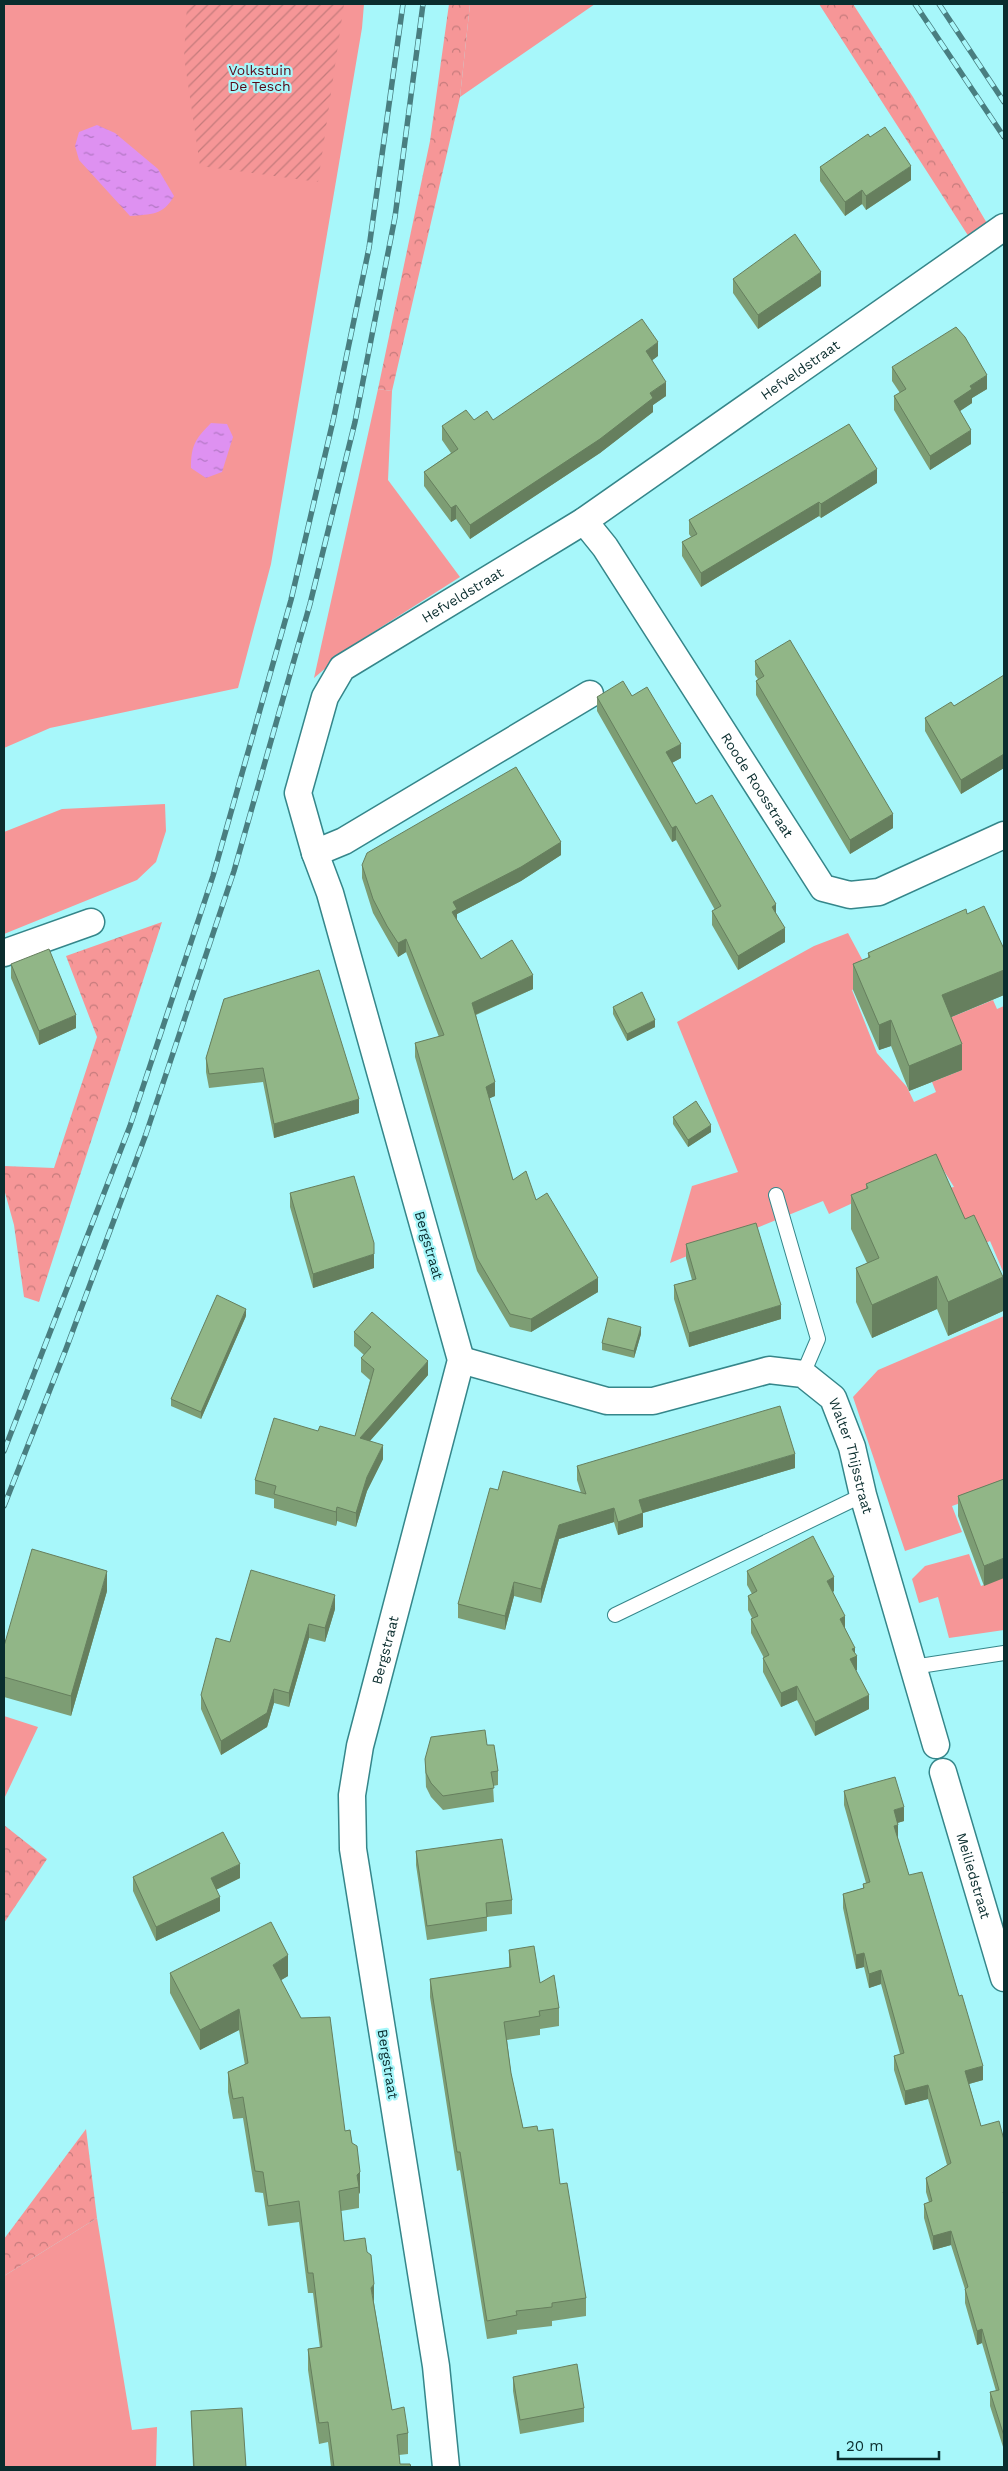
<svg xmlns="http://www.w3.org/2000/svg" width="1008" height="2471" viewBox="0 0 1008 2471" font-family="'Work Sans',sans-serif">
	<defs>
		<pattern id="forest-crowns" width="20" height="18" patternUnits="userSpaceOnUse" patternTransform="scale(1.25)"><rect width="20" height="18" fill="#f69697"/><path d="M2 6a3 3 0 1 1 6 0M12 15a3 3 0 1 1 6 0" fill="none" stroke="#c57b7c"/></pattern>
		<pattern id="garden-furrows" width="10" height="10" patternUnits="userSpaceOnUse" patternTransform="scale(1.25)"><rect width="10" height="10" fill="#f69697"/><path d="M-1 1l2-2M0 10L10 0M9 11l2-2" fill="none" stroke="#c57b7c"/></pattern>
		<pattern id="water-ripples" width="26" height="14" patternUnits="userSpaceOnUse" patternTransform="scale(1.25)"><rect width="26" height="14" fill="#de91f1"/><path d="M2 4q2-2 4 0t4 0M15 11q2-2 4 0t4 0" fill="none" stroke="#b277c4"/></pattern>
	</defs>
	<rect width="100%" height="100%" fill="#a7f7fa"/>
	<path fill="#f69697" d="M 4,4 L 364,4 L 362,28 L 271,564 L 238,688 L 50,728 L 4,748 Z
		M 470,4 L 595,4 L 460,97 Z
		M 378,389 L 392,391 L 388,480 L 460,577 L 353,645 L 314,678 Z
		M 165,804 L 166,831 L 156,862 L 137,880 L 4,934 L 4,832 L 62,809 Z
		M 848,933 L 871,976 L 868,982 L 852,990 L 877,1053 L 907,1087 L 914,1102 L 936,1092 L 932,1082 L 962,1070 L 942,1021 L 993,1000 L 997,1009 L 1004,1006 L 1004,1274 L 990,1241 L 971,1250 L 944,1189 L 954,1187 L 939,1163 L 829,1214 L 823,1201 L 670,1263 L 692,1186 L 738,1172 L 677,1022 L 814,946 Z
		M 1004,1316 L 1004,1488 L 952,1506 L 962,1532 L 905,1551 L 853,1397 L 878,1370 Z
		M 969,1554 L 981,1586 L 1004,1577 L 1004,1630 L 949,1638 L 938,1597 L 919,1603 L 912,1579 L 925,1566 Z
		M 4,1716 L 38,1727 L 4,1799 Z
		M 97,2218 L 132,2430 L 157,2427 L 156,2467 L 4,2467 L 4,2276 Z"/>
	<path fill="url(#forest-crowns)" d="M 449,4 L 470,4 L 460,97 L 392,391 L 378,389 L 430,141 Z
		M 819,4 L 853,4 L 913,97 L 988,225 L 969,237 Z
		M 162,922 L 39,1302 L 24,1297 L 14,1225 L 4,1189 L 4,1166 L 54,1168 L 97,1037 L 66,956 Z
		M 4,1825 L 47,1859 L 4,1923 Z
		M 86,2129 L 97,2218 L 4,2276 L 4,2239 Z"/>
	<path fill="url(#garden-furrows)" d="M 187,4 L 344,4 L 318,182 L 200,166 L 184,57 Z"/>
	<path fill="url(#water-ripples)" d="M 97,125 L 115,133 L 158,169 L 174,196 C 163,216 151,214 130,216 L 79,160 L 75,146 L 79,132 Z
		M 211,423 L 227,424 L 233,437 L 222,472 L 206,478 L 191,468 C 191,446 195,439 211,423 Z"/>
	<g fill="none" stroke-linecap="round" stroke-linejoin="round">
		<defs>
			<path id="service" d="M 776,1195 L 818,1339 L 803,1374
				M 615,1615 L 863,1495
				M 913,1667 L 1004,1653"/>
			<g id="minor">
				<path id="s1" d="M 584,521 L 605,547 L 823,888 L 850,895 L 879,892 L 1004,835"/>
				<path d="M 315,853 L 344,841 L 590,694"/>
				<path d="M 4,953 L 91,922"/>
				<path id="s2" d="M 461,1360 L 607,1401 L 653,1401 L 769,1370 L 803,1374 L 833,1398 L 852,1447 L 863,1495 L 936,1745"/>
				<path id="s3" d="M 943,1772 L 1004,1978"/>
				<path id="s4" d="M 446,2467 L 436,2366 L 353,1849 L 352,1795 L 360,1746 L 461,1360 L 330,893 L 315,853 L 298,793 L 325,697 L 342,668 L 584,521 L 1004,227"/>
			</g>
		</defs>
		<use href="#service" stroke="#35868a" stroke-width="16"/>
		<use href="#minor" stroke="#35868a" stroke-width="29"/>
		<use href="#service" stroke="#fff" stroke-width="14"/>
		<use href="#minor" stroke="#fff" stroke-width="26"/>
		<defs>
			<path id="rail" d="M 915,4 L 1004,137
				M 939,4 L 1004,102
				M 4,1451 L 130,1126 L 213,876 L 291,600 L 333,421 L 369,248 L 403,4
				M 4,1506 L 66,1349 L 146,1134 L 234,871 L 310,604 L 355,422 L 395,217 L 423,4"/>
		</defs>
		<use href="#rail" stroke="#497e80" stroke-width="5.5"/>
		<use href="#rail" stroke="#a7f7fa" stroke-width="4" stroke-dasharray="11" stroke-linecap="butt"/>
	</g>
	<path fill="#7d9d74" d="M 870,137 L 911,180 L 866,210 L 862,204 L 845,216 L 820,181 L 820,167 Z
		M 733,279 L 821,286 L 758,329 L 733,293 Z
		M 658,356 L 652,360 L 666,396 L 653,405 L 653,412 L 600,453 L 470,539 L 456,519 L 451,522 L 424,486 L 424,472 L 451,453 L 442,440 L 442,426 L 474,420 L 493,420 Z
		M 892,367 L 987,389 L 972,398 L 972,403 L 960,411 L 971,444 L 930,470 L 894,410 L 894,396 L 900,393 L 892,381 Z
		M 877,483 L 821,518 L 819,516 L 701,587 L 682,556 L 682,542 L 691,537 L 689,534 L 689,520 Z
		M 755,661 L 893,828 L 850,854 L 756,695 L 756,681 L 758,679 L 755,675 Z
		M 1004,675 L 1004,768 L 961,794 L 925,731 L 925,718 L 954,706 Z
		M 632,696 L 681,758 L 672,763 L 696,804 L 776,914 L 785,942 L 738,970 L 712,925 L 712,911 L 715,910 L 676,840 L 672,842 L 597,711 L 597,697 Z
		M 561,855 L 521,881 L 457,914 L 457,920 L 481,959 L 533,989 L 476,1015 L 495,1096 L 489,1098 L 513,1180 L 536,1200 L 598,1292 L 531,1332 L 510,1327 L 477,1271 L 415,1057 L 415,1043 L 439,1037 L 406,952 L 398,957 L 373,913 L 362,878 L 362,865 Z
		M 967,914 L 1004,949 L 1004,995 L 951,1017 L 962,1070 L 909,1091 L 891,1046 L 879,1050 L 853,990 L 853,964 L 868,958 L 868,953 Z
		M 11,964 L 76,1028 L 39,1045 L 11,978 Z
		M 224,999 L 359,1113 L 274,1138 L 263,1082 L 209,1088 L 206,1072 L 206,1058 Z
		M 613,1007 L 655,1027 L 627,1041 L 613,1014 Z
		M 673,1117 L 711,1132 L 688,1147 L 673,1124 Z
		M 866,1184 L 1003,1311 L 948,1336 L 937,1309 L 872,1338 L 856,1302 L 856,1268 L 867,1263 L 851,1229 L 851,1195 L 866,1189 Z
		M 290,1193 L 374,1268 L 313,1288 L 290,1207 Z
		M 686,1244 L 781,1319 L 689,1347 L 674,1299 L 674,1285 L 692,1280 L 686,1258 Z
		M 246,1316 L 201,1419 L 171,1406 L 171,1399 Z
		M 354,1332 L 428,1375 L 370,1441 L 383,1459 L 367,1491 L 356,1527 L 337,1521 L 336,1526 L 274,1508 L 274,1499 L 255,1494 L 255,1480 L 318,1431 L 355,1436 L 370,1380 L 361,1372 L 361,1358 L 364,1355 L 354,1346 Z
		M 641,1334 L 634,1358 L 602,1350 L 602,1343 Z
		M 577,1466 L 795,1468 L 643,1513 L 643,1527 L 618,1535 L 614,1522 L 559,1539 L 541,1603 L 514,1596 L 505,1630 L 458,1618 L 458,1604 L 498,1490 L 581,1493 L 577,1480 Z
		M 1004,1479 L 984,1586 L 958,1516 L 958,1496 Z
		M 747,1571 L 834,1591 L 833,1592 L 845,1628 L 855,1654 L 856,1670 L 869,1709 L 815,1736 L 797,1700 L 781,1707 L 763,1672 L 763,1658 L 764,1658 L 751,1633 L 751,1619 L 752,1618 L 748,1610 L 748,1596 L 752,1594 L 747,1585 Z
		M 107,1591 L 71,1716 L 4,1697 L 4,1646 Z
		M 335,1609 L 325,1642 L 309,1638 L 289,1707 L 274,1703 L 267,1727 L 221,1755 L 201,1709 L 201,1695 L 230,1642 Z
		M 487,1745 L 498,1771 L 498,1785 L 493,1786 L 494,1802 L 443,1810 L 431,1797 L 426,1787 L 425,1759 Z
		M 844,1791 L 904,1821 L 897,1823 L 898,1839 L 909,1875 L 983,2080 L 969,2084 L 981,2126 L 1004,2140 L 1004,2450 L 990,2406 L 990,2392 L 996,2391 L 982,2343 L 977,2345 L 965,2303 L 965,2289 L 951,2245 L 933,2250 L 924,2218 L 924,2204 L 929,2202 L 926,2192 L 926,2178 L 947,2165 L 928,2099 L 905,2105 L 894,2070 L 894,2056 L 900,2054 L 881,1984 L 869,1988 L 864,1967 L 856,1969 L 843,1908 L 843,1894 L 863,1888 L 863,1884 L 866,1883 L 844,1805 Z
		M 416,1851 L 512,1900 L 512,1914 L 487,1917 L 487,1931 L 427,1940 L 416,1865 Z
		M 133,1877 L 240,1878 L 216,1890 L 220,1911 L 156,1941 L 133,1891 Z
		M 509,1950 L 540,1983 L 559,2008 L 559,2026 L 540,2029 L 540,2035 L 507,2040 L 511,2073 L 523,2128 L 538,2131 L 560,2184 L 586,2298 L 586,2316 L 552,2321 L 552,2326 L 517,2330 L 517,2334 L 487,2339 L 460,2170 L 457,2171 L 430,1997 L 430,1979 L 509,1968 Z
		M 170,1973 L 288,1976 L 281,1980 L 345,2131 L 350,2130 L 360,2192 L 359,2194 L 359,2208 L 341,2211 L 344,2241 L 374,2303 L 392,2410 L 408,2433 L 408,2454 L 399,2455 L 400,2464 L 411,2467 L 331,2467 L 328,2442 L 319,2444 L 308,2370 L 308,2349 L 320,2348 L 313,2293 L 308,2293 L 299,2222 L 268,2226 L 263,2193 L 255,2192 L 243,2118 L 233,2119 L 228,2092 L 228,2072 L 245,2065 L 239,2030 L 200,2050 L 170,1993 Z
		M 513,2377 L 584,2408 L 584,2422 L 520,2434 L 513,2391 Z
		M 191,2411 L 246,2467 L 193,2467 Z"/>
	<path fill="#667f5e" d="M 911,166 L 911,180 L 866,210 L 866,196 Z
		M 862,190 L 862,204 L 845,216 L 845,202 Z
		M 821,272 L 821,286 L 758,329 L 758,315 Z
		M 658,342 L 658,356 L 646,365 L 646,351 Z
		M 987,375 L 987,389 L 972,398 L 972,403 L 954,415 L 954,401 L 970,386 Z
		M 666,382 L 666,396 L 653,405 L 653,412 L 600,453 L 470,539 L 470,525 Z
		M 971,430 L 971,444 L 930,470 L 930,456 Z
		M 877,469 L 877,483 L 821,518 L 821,504 Z
		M 819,502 L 819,516 L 701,587 L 701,573 Z
		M 456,505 L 456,519 L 451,522 L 451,508 Z
		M 681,744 L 681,758 L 666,766 L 666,752 Z
		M 1004,754 L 1004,768 L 961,794 L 961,780 Z
		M 893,814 L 893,828 L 850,854 L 850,840 Z
		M 676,826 L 676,840 L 672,842 L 672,828 Z
		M 561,842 L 561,855 L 521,881 L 457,914 L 457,923 L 452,926 L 453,902 Z
		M 776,904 L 776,918 L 772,907 Z
		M 785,928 L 785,942 L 738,970 L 738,956 Z
		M 406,939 L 406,952 L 398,957 L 398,943 Z
		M 1004,970 L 1004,995 L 942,1021 L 942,995 Z
		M 533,975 L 533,989 L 472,1016 L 472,1003 Z
		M 76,1015 L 76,1028 L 39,1045 L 39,1031 Z
		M 655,1020 L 655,1027 L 627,1041 L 627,1034 Z
		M 891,1020 L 891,1046 L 879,1050 L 879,1025 Z
		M 962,1044 L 962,1070 L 909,1091 L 909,1066 Z
		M 495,1082 L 495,1096 L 486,1100 L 486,1087 Z
		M 359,1099 L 359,1113 L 274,1138 L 274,1124 Z
		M 711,1125 L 711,1132 L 688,1147 L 688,1140 Z
		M 374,1254 L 374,1268 L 313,1288 L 313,1274 Z
		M 937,1276 L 937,1309 L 872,1338 L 872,1305 Z
		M 1003,1277 L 1003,1311 L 948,1336 L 948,1302 Z
		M 598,1278 L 598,1292 L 531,1332 L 531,1319 Z
		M 781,1305 L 781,1319 L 689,1347 L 689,1333 Z
		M 246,1309 L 246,1316 L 201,1419 L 201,1412 Z
		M 641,1327 L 641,1334 L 634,1358 L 634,1351 Z
		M 428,1361 L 428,1375 L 360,1452 L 360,1438 Z
		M 383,1445 L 383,1459 L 367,1491 L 356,1527 L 356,1513 L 367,1477 Z
		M 795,1454 L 795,1468 L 639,1514 L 639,1500 Z
		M 337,1507 L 337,1521 L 336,1526 L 336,1512 Z
		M 614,1508 L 614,1522 L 559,1539 L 541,1603 L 541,1589 L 559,1525 Z
		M 643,1513 L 643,1527 L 618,1535 L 618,1522 Z
		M 1004,1558 L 1004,1578 L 984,1586 L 984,1566 Z
		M 107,1571 L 107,1591 L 71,1716 L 71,1696 Z
		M 834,1577 L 834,1591 L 827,1595 L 827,1581 Z
		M 514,1582 L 514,1596 L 505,1630 L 505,1616 Z
		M 335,1595 L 335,1609 L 325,1642 L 325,1628 Z
		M 845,1616 L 845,1630 L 840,1619 Z
		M 309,1624 L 309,1638 L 289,1707 L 289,1693 Z
		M 855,1648 L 855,1656 L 857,1656 L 857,1670 L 850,1673 L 850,1659 L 852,1649 Z
		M 797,1686 L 797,1700 L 781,1707 L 781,1693 Z
		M 274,1689 L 274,1703 L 267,1727 L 221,1755 L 221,1741 Z
		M 869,1695 L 869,1709 L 815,1736 L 815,1722 Z
		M 904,1807 L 904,1821 L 894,1824 L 894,1810 Z
		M 898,1825 L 898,1839 L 894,1826 Z
		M 240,1864 L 240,1878 L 211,1892 L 211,1878 Z
		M 220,1897 L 220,1911 L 156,1941 L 156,1927 Z
		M 864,1953 L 864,1967 L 856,1969 L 856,1955 Z
		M 288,1955 L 288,1976 L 273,1985 L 273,1965 Z
		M 881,1970 L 881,1984 L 869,1988 L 869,1974 Z
		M 239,2009 L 239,2030 L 200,2050 L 200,2030 Z
		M 983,2066 L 983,2080 L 965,2085 L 965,2071 Z
		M 928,2085 L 928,2099 L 905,2105 L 905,2091 Z
		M 360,2172 L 360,2192 L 359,2194 L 357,2175 Z
		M 951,2231 L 951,2245 L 933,2250 L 933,2236 Z
		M 374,2284 L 374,2305 L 371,2288 Z
		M 982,2329 L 982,2343 L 977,2345 L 977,2331 Z"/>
	<path fill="#91b687" stroke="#667f5e" d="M 885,127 L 911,166 L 866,196 L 862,190 L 845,202 L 820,167 L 868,134 L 870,137 Z
		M 795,234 L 821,272 L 758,315 L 733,279 Z
		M 642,319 L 658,342 L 646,351 L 666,382 L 650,393 L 653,398 L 600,439 L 470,525 L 456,505 L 451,508 L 424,472 L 458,449 L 442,426 L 466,410 L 474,420 L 487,411 L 493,420 Z
		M 956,327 L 965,337 L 987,375 L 970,386 L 972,389 L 954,401 L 971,430 L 930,456 L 894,396 L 906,389 L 892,367 Z
		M 849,424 L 877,469 L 821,504 L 819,502 L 701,573 L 682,542 L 697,534 L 689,520 Z
		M 790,640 L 893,814 L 850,840 L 756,681 L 764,676 L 755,661 Z
		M 1004,675 L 1004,754 L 961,780 L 925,718 L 951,702 L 954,706 Z
		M 623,681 L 632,696 L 647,687 L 681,744 L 666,752 L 696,804 L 712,795 L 776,904 L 772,907 L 785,928 L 738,956 L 712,911 L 721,906 L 676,826 L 672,828 L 597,697 Z
		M 516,767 L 561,842 L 521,867 L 453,902 L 457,909 L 452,912 L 481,959 L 512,940 L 533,975 L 472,1003 L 495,1082 L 486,1087 L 513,1180 L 526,1171 L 536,1200 L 547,1193 L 598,1278 L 531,1319 L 510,1314 L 477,1258 L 415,1043 L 444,1035 L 406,939 L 398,943 L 387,926 L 373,899 L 362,865 L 367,853 Z
		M 984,906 L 1004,949 L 1004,970 L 942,995 L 962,1044 L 909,1066 L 891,1020 L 879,1025 L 853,964 L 870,957 L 868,953 L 966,909 L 967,914 Z
		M 49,949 L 76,1015 L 39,1031 L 11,964 Z
		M 319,970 L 359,1099 L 274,1124 L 263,1068 L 209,1074 L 206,1058 L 224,999 Z
		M 642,992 L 655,1020 L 627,1034 L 613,1007 Z
		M 696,1101 L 711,1125 L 688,1140 L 673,1117 Z
		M 936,1154 L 965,1219 L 974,1215 L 1003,1277 L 948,1302 L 937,1276 L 872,1305 L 856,1268 L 879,1258 L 851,1195 L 868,1188 L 866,1184 Z
		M 354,1176 L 374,1243 L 374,1254 L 313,1274 L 290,1193 Z
		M 756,1223 L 781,1305 L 689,1333 L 674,1285 L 696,1279 L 686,1244 Z
		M 217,1295 L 246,1309 L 201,1412 L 171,1399 Z
		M 372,1312 L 428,1361 L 360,1438 L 383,1445 L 367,1477 L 356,1513 L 337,1507 L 336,1512 L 274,1494 L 276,1486 L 255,1480 L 274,1418 L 318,1431 L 320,1426 L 355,1436 L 374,1369 L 361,1358 L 371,1347 L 354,1332 Z
		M 608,1318 L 641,1327 L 634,1351 L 602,1343 Z
		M 780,1406 L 795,1454 L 639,1500 L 643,1513 L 618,1522 L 614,1508 L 559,1525 L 541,1589 L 514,1582 L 505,1616 L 458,1604 L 490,1488 L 498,1490 L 503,1471 L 586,1494 L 577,1466 Z
		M 1004,1479 L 1004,1558 L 984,1566 L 958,1496 Z
		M 813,1536 L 834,1577 L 827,1581 L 845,1616 L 840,1619 L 855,1648 L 852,1649 L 857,1656 L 850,1659 L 869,1695 L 815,1722 L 797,1686 L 781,1693 L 763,1658 L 769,1655 L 751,1619 L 758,1616 L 748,1596 L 757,1591 L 747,1571 Z
		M 32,1549 L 107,1571 L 71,1696 L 4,1677 L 4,1646 Z
		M 251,1570 L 335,1595 L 325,1628 L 309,1624 L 289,1693 L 274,1689 L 267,1713 L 221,1741 L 201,1695 L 216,1638 L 230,1642 Z
		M 485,1730 L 487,1745 L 494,1745 L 498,1771 L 491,1772 L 494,1788 L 443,1796 L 431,1783 L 426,1773 L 425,1759 L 431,1737 Z
		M 895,1777 L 904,1807 L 894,1810 L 898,1825 L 894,1826 L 909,1875 L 922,1872 L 959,1996 L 962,1995 L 983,2066 L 965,2071 L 981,2126 L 999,2121 L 1004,2140 L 1004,2192 L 1003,2192 L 1004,2195 L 1004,2436 L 990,2392 L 999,2390 L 982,2329 L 977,2331 L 965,2289 L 968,2287 L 951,2231 L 933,2236 L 924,2204 L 932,2201 L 926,2178 L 951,2163 L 928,2085 L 905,2091 L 894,2056 L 904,2053 L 881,1970 L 869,1974 L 864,1953 L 856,1955 L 843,1894 L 864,1888 L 863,1884 L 870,1882 L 844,1791 Z
		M 223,1832 L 240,1864 L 211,1878 L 220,1897 L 156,1927 L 133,1877 Z
		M 502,1839 L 512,1900 L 486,1903 L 487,1917 L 427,1926 L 416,1851 Z
		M 271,1922 L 288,1955 L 273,1965 L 301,2018 L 330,2017 L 345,2131 L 350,2130 L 352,2143 L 357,2146 L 360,2172 L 357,2175 L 359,2187 L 339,2191 L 344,2241 L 365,2238 L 367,2252 L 371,2255 L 374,2284 L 371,2288 L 392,2410 L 404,2407 L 408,2433 L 397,2435 L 400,2464 L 410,2464 L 411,2467 L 334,2467 L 328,2422 L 319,2423 L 308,2349 L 322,2347 L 313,2273 L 308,2273 L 299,2201 L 268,2206 L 263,2172 L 255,2171 L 243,2097 L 233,2099 L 228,2072 L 248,2063 L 239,2009 L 200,2030 L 170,1973 Z
		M 534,1946 L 540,1983 L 554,1975 L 559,2008 L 539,2011 L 540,2016 L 504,2022 L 511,2073 L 523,2128 L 537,2126 L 538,2131 L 553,2129 L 560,2184 L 567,2183 L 586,2298 L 552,2303 L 552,2307 L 516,2311 L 517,2315 L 487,2321 L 460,2152 L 457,2152 L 430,1979 L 511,1967 L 509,1950 Z
		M 577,2364 L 584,2408 L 520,2420 L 513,2377 Z
		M 242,2408 L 246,2467 L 194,2467 L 191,2411 Z"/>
	<g text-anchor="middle" stroke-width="4.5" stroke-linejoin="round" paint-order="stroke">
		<g font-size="14" fill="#580715" stroke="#a7f7fa">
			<text x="260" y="75">Volkstuin<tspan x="260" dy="16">De Tesch</tspan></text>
		</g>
		<g font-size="14" fill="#0a2d2e" stroke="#a7f7fa">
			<text dy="5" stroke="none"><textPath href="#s4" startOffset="2398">Hefveldstraat</textPath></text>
			<text dy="5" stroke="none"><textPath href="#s4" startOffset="1992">Hefveldstraat</textPath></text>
			<text dy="5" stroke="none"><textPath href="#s1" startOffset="316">Roode Roosstraat</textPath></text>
			<text transform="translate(429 1245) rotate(74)" y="5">Bergstraat</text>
			<text dy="5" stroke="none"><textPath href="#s2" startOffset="451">Walter Thijsstraat</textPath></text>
			<text dy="5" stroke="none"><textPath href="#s4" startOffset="828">Bergstraat</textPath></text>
			<text dy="5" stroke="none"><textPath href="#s3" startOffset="108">Meiliedstraat</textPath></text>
			<text transform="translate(388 2064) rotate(81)" y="5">Bergstraat</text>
		</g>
	</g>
	<rect width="1008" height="2471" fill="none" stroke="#0a2d2e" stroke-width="10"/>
	<path d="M838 2451v8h101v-8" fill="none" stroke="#0a2d2e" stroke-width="2.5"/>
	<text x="846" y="2451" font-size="15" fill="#0a2d2e" stroke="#a7f7fa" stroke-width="4" paint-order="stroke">20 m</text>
</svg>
